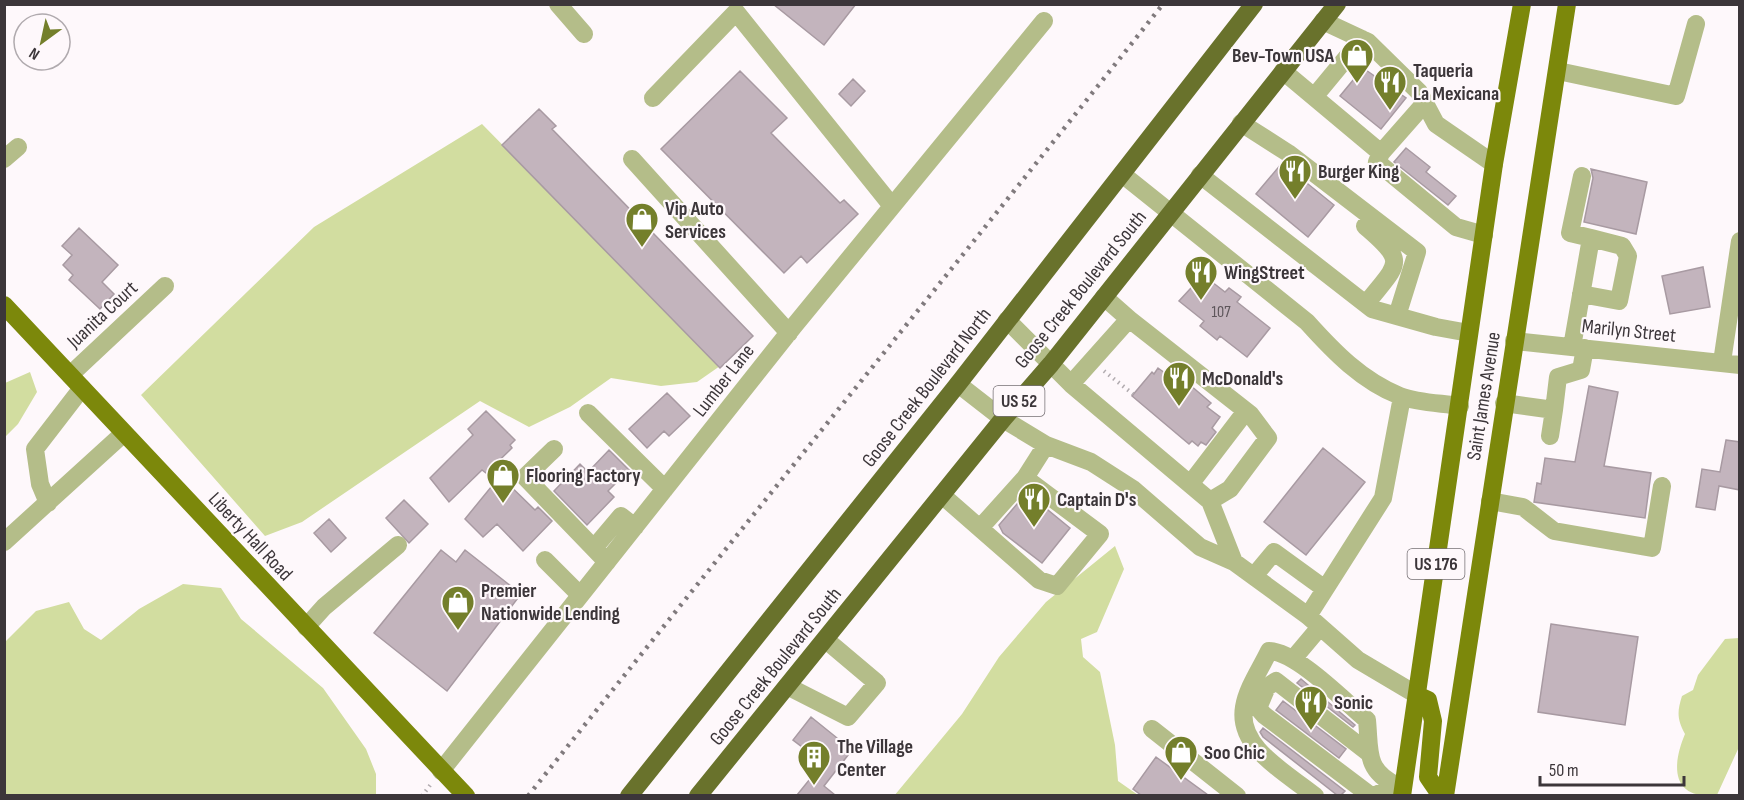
<svg xmlns="http://www.w3.org/2000/svg" width="1744" height="800" viewBox="0 0 1744 800" font-family="'Sofia Sans Condensed',sans-serif">
	<rect width="100%" height="100%" fill="#fef8fb"/>
	<path fill="#d2dda0" d="M 482,124 L 720,366 L 697,382 L 661,386 L 611,378 L 570,407 L 529,427 L 480,401 L 302,522 L 265,536 L 141,395 L 314,227 Z
		M 30,372 L 37,392 L 18,424 L 5,437 L 5,383 Z
		M 1115,546 L 1124,569 L 1097,632 L 1081,639 L 1083,657 L 1100,672 L 1115,745 L 1118,781 L 1138,795 L 894,796 L 962,714 L 999,657 L 1046,602 Z
		M 183,584 L 221,588 L 241,619 L 323,688 L 366,749 L 376,774 L 376,795 L 5,795 L 5,642 L 36,611 L 69,602 L 84,629 L 101,640 L 139,609 Z
		M 1739,638 L 1739,747 L 1717,795 C 1672,800 1671,767 1685,734 C 1677,719 1677,712 1682,696 L 1693,690 L 1698,675 L 1725,639 Z"/>
	<path fill="#c3b4bd" stroke="#a89aa2" stroke-width="1.5" d="M 773,4 L 856,4 L 824,45 Z
		M 1363,68 L 1406,98 L 1381,129 L 1340,96 Z
		M 740,71 L 787,118 L 771,133 L 840,203 L 844,200 L 858,214 L 807,263 L 801,256 L 784,273 L 661,149 Z
		M 853,79 L 865,91 L 851,106 L 839,94 Z
		M 539,109 L 556,126 L 552,129 L 753,336 L 720,368 L 502,145 Z
		M 1406,148 L 1430,167 L 1426,172 L 1456,196 L 1448,205 L 1394,162 Z
		M 1282,163 L 1334,205 L 1308,237 L 1256,194 Z
		M 1591,169 L 1647,182 L 1636,234 L 1584,222 L 1593,178 Z
		M 79,228 L 118,265 L 102,282 L 114,294 L 100,309 L 69,280 L 73,275 L 63,265 L 72,255 L 62,246 Z
		M 1703,267 L 1710,307 L 1670,314 L 1662,276 Z
		M 1203,275 L 1225,292 L 1229,288 L 1241,297 L 1237,302 L 1270,328 L 1247,357 L 1220,336 L 1217,340 L 1200,326 L 1204,321 L 1179,301 Z
		M 1158,368 L 1172,378 L 1176,373 L 1211,403 L 1207,407 L 1220,417 L 1212,428 L 1216,432 L 1206,445 L 1201,442 L 1198,446 L 1192,441 L 1189,444 L 1132,396 L 1152,372 L 1154,374 Z
		M 1589,386 L 1618,392 L 1604,466 L 1651,473 L 1645,518 L 1534,502 L 1537,483 L 1541,484 L 1545,458 L 1575,462 Z
		M 667,393 L 690,416 L 669,436 L 664,431 L 647,448 L 629,429 Z
		M 486,411 L 515,440 L 510,445 L 512,448 L 486,473 L 482,470 L 449,502 L 430,478 L 473,435 L 468,429 Z
		M 1726,440 L 1740,442 L 1740,490 L 1719,486 L 1715,510 L 1696,507 L 1702,469 L 1720,472 Z
		M 1323,448 L 1365,482 L 1306,555 L 1264,522 Z
		M 609,450 L 629,470 L 608,491 L 614,497 L 587,525 L 554,491 L 580,464 L 588,472 Z
		M 500,476 L 535,510 L 538,507 L 552,521 L 523,551 L 497,524 L 483,537 L 465,519 Z
		M 1024,496 L 1032,497 L 1070,528 L 1042,563 L 1003,533 L 999,525 Z
		M 404,500 L 428,524 L 409,543 L 386,518 Z
		M 329,519 L 346,538 L 331,552 L 314,533 Z
		M 441,550 L 456,562 L 465,550 L 521,594 L 447,691 L 374,633 Z
		M 1551,624 L 1638,637 L 1625,725 L 1538,712 Z
		M 1301,679 L 1355,725 L 1353,727 L 1297,683 Z
		M 1283,701 L 1346,749 L 1339,758 L 1276,710 Z
		M 811,717 L 852,750 L 824,786 L 835,795 L 797,795 L 823,763 L 793,740 Z
		M 1263,728 L 1345,791 L 1341,795 L 1337,795 L 1263,737 L 1260,732 Z
		M 1156,757 L 1208,795 L 1141,795 L 1133,789 Z"/>
	<g fill="none" stroke-linecap="round" stroke-linejoin="round">
		<path stroke="#b2acb0" stroke-width="4" stroke-dasharray="1.5 4.5" stroke-linecap="butt" d="M 1104,371 L 1133,394
			M 422,796 L 431,784"/>
		<path stroke="#b4bd89" stroke-width="18" d="M 558,4 L 584,34
			M 1323,21 L 1368,42 L 1419,92 L 1436,124 L 1494,164
			M 1283,71 L 1381,153 L 1425,103
			M 1558,71 L 1676,96 L 1696,24
			M 1314,97 L 1362,39
			M 653,98 L 736,12 L 892,206
			M 1241,123 L 1288,153 L 1417,252 L 1397,316
			M 1381,153 L 1377,162 L 1456,227 L 1484,235
			M 4,159 L 18,147
			M 632,159 L 789,333
			M 1122,174 L 1307,322 C 1334,352 1362,381 1400,396 C 1418,403 1441,403 1460,406
			M 1200,175 L 1372,309 L 1436,327 L 1469,333
			M 1365,226 C 1409,263 1398,263 1366,304
			M 1581,294 L 1619,301 L 1628,256 L 1622,246 L 1591,238
			M 1104,297 L 1129,319
			M 1007,320 L 1071,384 L 1210,501 L 1234,562
			M 1514,341 L 1740,365
			M 1572,347 L 1591,238 L 1570,233 L 1582,176
			M 1722,362 L 1740,241
			M 70,375 L 165,286
			M 958,384 L 1003,419 L 1046,445 L 1091,462 L 1133,489 L 1200,547 L 1234,562 L 1308,616 L 1358,660 L 1417,695
			M 1071,384 L 1129,319 L 1250,414 L 1268,438 L 1230,489 L 1210,501
			M 1504,403 L 1554,410 L 1550,436
			M 1554,410 L 1558,377 L 1581,370 L 1585,348
			M 588,413 L 665,489
			M 554,449 L 525,477 L 607,562
			M 1191,483 L 1246,411
			M 943,496 L 1039,580 L 1057,586 L 1100,534 L 1025,478
			M 1490,501 L 1523,507 L 1554,531 L 1652,548 L 1662,486
			M 48,503 L 40,484 L 35,449 L 82,388
			M 980,528 L 1025,478 L 1046,445
			M 4,542 L 124,433
			M 594,548 L 621,516 L 635,527
			M 545,560 L 580,595
			M 1254,576 L 1274,552 L 1325,589
			M 1308,616 L 1383,498 L 1402,397
			M 306,627 L 324,607 L 398,545
			M 1293,659 L 1320,627
			M 787,686 L 848,717 L 877,683 L 826,640
			M 1152,729 L 1237,796
			M 1370,754 L 1276,681 L 1267,687 L 1258,708 L 1264,715 L 1371,796
			M 441,771 L 794,326 L 1044,21
			M 1315,796 C 1287,773 1237,748 1244,707 C 1247,688 1261,668 1269,651 C 1297,652 1344,701 1367,720 C 1370,751 1365,770 1396,785 L 1374,796"/>
		<path stroke="#7c880b" stroke-width="18" d="M 4,305 L 466,796
			M 1417,695 L 1428,700 L 1433,721 L 1428,777 L 1441,796
			M 1402,796 L 1494,164 L 1522,4
			M 1445,796 L 1567,4"/>
		<path stroke="#69722c" stroke-width="18" d="M 629,796 L 958,384 L 1254,4
			M 698,796 L 1003,419 L 1051,364 L 1337,4"/>
		<path stroke="#807a7d" stroke-width="4.5" stroke-dasharray="3 6" stroke-linecap="butt" d="M 528,796 C 739,531 953,269 1163,4"/>
	</g>
	<defs>
		<symbol id="shop-pin" viewBox="-11 -11 22 30"><path d="M0 17L-7.5 6A9.5 9.5 0 1 1 7.5 6Z" fill="#747f2b" stroke="#fef8fb"/><path d="M-5-2.5h2.3a2.7 3.5 0 0 1 5.4 0H5L5.5 6h-11ZM-1.5-2.5h3a1.5 2.3 0 0 0-3 0Z" fill="#fff"/></symbol>
		<symbol id="restaurant-pin" viewBox="-11 -11 22 30"><path d="M0 17L-7.5 6A9.5 9.5 0 1 1 7.5 6Z" fill="#747f2b" stroke="#fef8fb"/><path d="M-5-6h1v4h1v-4h1v4h1v-4h1v5L-1.5 .5V6h-2V.5L-5-1ZM5-6V6H3V1.5H1.5Q1.5-4 5-6Z" fill="#fff"/></symbol>
		<symbol id="building-pin" viewBox="-11 -11 22 30"><path d="M0 17L-7.5 6A9.5 9.5 0 1 1 7.5 6Z" fill="#747f2b" stroke="#fef8fb"/><path d="M-4-6H4V6H1V3H-1V6H-4ZM-2.5-4.3h1.7v1.8h-1.7ZM.8-4.3h1.7v1.8H.8ZM-2.5-1h1.7V.8h-1.7ZM.8-1h1.7V.8H.8Z" fill="#fff"/></symbol>
	</defs>
	<g fill-rule="evenodd">
		<use href="#shop-pin" x="1338" y="36" width="38" height="52"/>
		<use href="#restaurant-pin" x="1371" y="63" width="38" height="52"/>
		<use href="#restaurant-pin" x="1276" y="152" width="38" height="52"/>
		<use href="#shop-pin" x="623" y="200" width="38" height="52"/>
		<use href="#restaurant-pin" x="1182" y="253" width="38" height="52"/>
		<use href="#restaurant-pin" x="1160" y="359" width="38" height="52"/>
		<use href="#shop-pin" x="484" y="456" width="38" height="52"/>
		<use href="#restaurant-pin" x="1015" y="480" width="38" height="52"/>
		<use href="#shop-pin" x="439" y="583" width="38" height="52"/>
		<use href="#restaurant-pin" x="1292" y="683" width="38" height="52"/>
		<use href="#shop-pin" x="1162" y="733" width="38" height="52"/>
		<use href="#building-pin" x="795" y="738" width="38" height="52"/>
	</g>
	<g text-anchor="middle" stroke-width="4.5" stroke-linejoin="round" paint-order="stroke">
		<g font-size="16" fill="#5e565b">
			<text x="1221" y="317">107</text>
		</g>
		<g fill="#fef8fb" stroke="#767074" stroke-width="1.5">
			<rect x="993.5" y="386" width="51" height="30" rx="4.5"/>
			<rect x="1407.5" y="549" width="57" height="30" rx="4.5"/>
		</g>
		<g font-size="18" font-weight="bold" fill="#3c363a">
			<text x="1019" y="407">US 52</text>
			<text x="1436" y="570">US 176</text>
		</g>
		<g font-size="20" font-weight="bold" fill="#3c363a" stroke="#fef8fb" text-anchor="start">
			<text x="1334" y="62" text-anchor="end">Bev-Town USA</text>
			<text x="1413" y="77">Taqueria<tspan x="1413" dy="23">La Mexicana</tspan></text>
			<text x="1318" y="178">Burger King</text>
			<text x="665" y="215">Vip Auto<tspan x="665" dy="23">Services</tspan></text>
			<text x="1224" y="279">WingStreet</text>
			<text x="1202" y="385">McDonald's</text>
			<text x="526" y="482">Flooring Factory</text>
			<text x="1057" y="506">Captain D's</text>
			<text x="481" y="597">Premier<tspan x="481" dy="23">Nationwide Lending</tspan></text>
			<text x="1334" y="709">Sonic</text>
			<text x="837" y="753">The Village<tspan x="837" dy="23">Center</tspan></text>
			<text x="1204" y="759">Soo Chic</text>
		</g>
		<g font-size="20" fill="#3c363a" stroke="#fef8fb">
			<text transform="translate(1080 289) rotate(-51)" y="7">Goose Creek Boulevard South</text>
			<text transform="translate(102 314) rotate(-43)" y="7">Juanita Court</text>
			<text transform="translate(1629 330) rotate(6)" y="7">Marilyn Street</text>
			<text transform="translate(723 380) rotate(-52)" y="7">Lumber Lane</text>
			<text transform="translate(926 387) rotate(-52)" y="7">Goose Creek Boulevard North</text>
			<text transform="translate(1483 396) rotate(-81)" y="7">Saint James Avenue</text>
			<text transform="translate(251 536) rotate(47)" y="7">Liberty Hall Road</text>
			<text transform="translate(775 666) rotate(-51)" y="7">Goose Creek Boulevard South</text>
		</g>
	</g>
	<rect width="1744" height="800" fill="none" stroke="#3c363a" stroke-width="12"/>
	<g transform="translate(42 42) rotate(213)"><circle r="28" fill="#fef8fb" stroke="#b0aaae" stroke-width="1.5"/>
	<path d="M0-4.5L10 22L0 15L-10 22Z" fill="#747f2b"/>
	<text y="-9" font-size="16" font-weight="bold" text-anchor="middle" fill="#3c363a">N</text>
	</g>
	<path d="M1540 776v9h144v-9" fill="none" stroke="#3c363a" stroke-width="3"/>
	<text x="1549" y="776" font-size="18" fill="#3c363a" stroke="#fef8fb" stroke-width="4.5" paint-order="stroke">50 m</text>
</svg>
